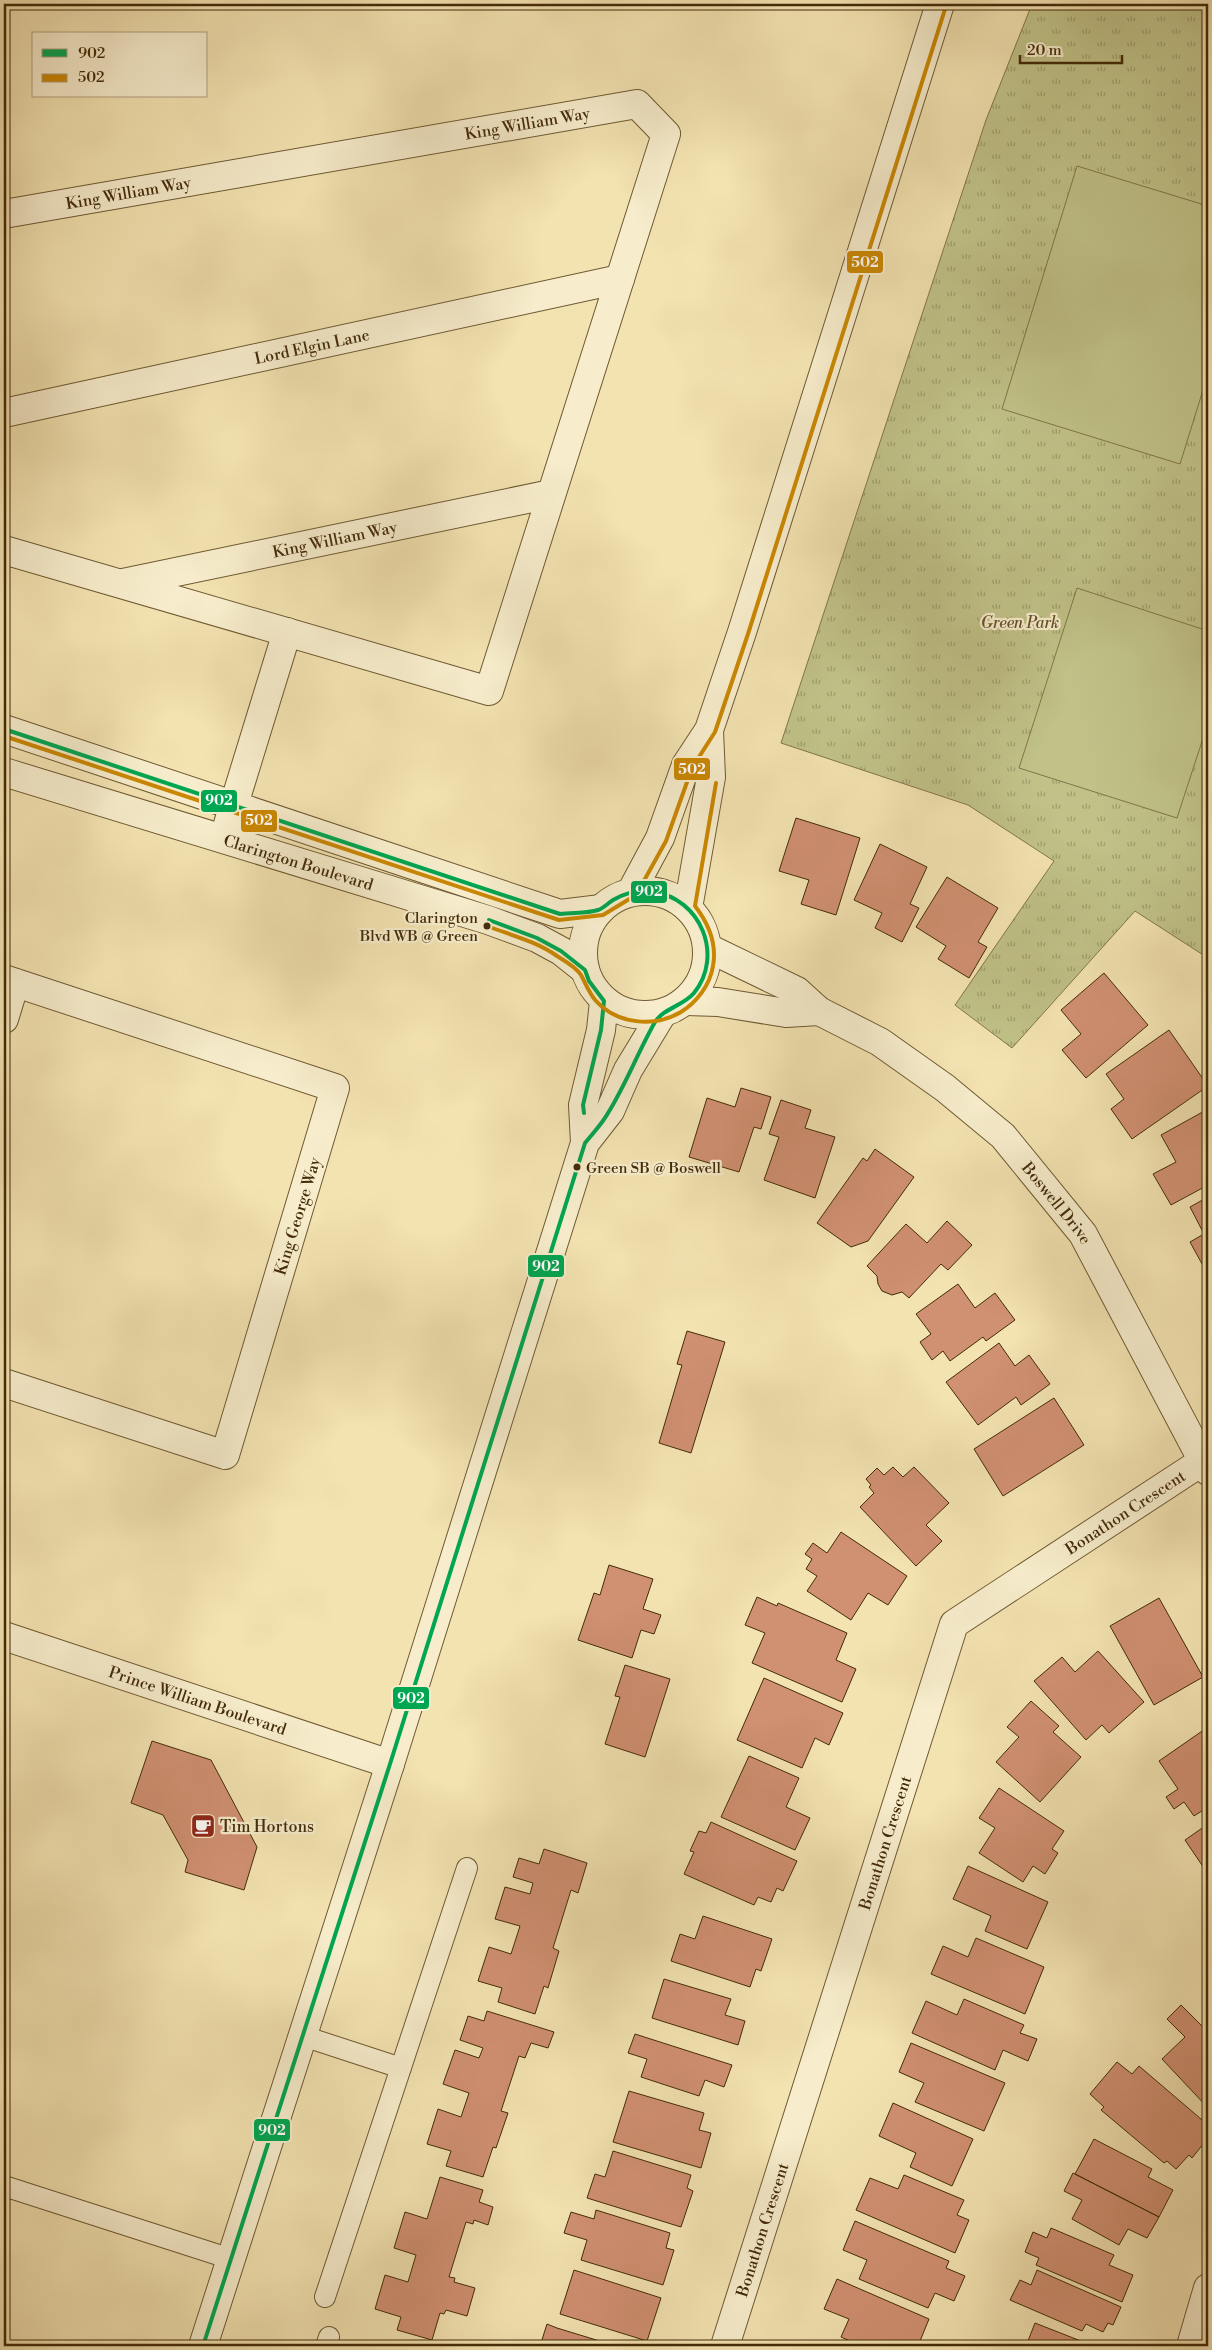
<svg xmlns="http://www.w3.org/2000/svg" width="1212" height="2350" viewBox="0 0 1212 2350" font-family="'Libre Bodoni',serif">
	<defs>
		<pattern id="grass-tufts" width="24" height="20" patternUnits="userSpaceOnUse" patternTransform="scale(1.25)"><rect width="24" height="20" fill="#c0c288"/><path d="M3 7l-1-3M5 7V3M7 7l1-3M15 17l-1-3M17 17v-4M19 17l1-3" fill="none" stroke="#9e9e6d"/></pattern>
	</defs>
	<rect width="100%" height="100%" fill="#f3e3b1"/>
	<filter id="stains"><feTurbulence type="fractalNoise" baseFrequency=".004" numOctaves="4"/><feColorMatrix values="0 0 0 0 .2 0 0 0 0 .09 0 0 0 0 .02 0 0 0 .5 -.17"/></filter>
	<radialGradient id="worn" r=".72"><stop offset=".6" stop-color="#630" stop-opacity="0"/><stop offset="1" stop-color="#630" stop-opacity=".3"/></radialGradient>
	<path fill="url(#grass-tufts)" stroke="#827648" d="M 1032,4 L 1208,4 L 1208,958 L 1135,911 L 1012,1048 L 955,1005 L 1054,861 L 968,805 L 781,743 L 986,120 Z"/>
	<path fill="#c0c288" stroke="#827648" d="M 1077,166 L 1208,206 L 1208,374 L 1180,464 L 1002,409 Z
		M 1077,588 L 1208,631 L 1208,723 L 1177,818 L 1019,768 Z"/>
	<path fill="#d09072" stroke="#432b08" d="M 796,818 L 860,838 L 836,915 L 801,904 L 809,880 L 779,871 Z
		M 880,844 L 927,867 L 910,904 L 919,908 L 902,942 L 875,928 L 882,913 L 854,900 Z
		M 947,877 L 998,908 L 978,942 L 987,947 L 969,978 L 938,959 L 946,946 L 916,927 Z
		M 1104,973 L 1148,1025 L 1086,1078 L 1062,1050 L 1081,1034 L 1061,1010 Z
		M 1169,1030 L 1208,1086 L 1132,1139 L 1111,1109 L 1124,1099 L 1106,1074 Z
		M 741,1088 L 771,1097 L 761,1129 L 754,1127 L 739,1172 L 689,1157 L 707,1098 L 735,1107 Z
		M 781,1100 L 811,1110 L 805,1128 L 835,1137 L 815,1198 L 764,1180 L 779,1137 L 769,1134 Z
		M 1208,1109 L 1208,1185 L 1171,1205 L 1153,1174 L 1176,1162 L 1161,1135 Z
		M 875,1149 L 914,1177 L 868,1241 L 851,1247 L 817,1223 L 863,1158 L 867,1161 Z
		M 1208,1197 L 1208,1273 L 1207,1273 L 1190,1242 L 1204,1234 L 1190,1207 Z
		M 947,1221 L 972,1245 L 948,1270 L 941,1264 L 909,1298 L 902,1292 L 892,1295 L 882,1291 L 878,1284 L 877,1276 L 867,1266 L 906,1224 L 927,1243 Z
		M 958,1284 L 975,1308 L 995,1293 L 1015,1320 L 986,1341 L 983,1337 L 950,1361 L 943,1351 L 932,1360 L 920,1342 L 931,1334 L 916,1314 Z
		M 687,1331 L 725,1342 L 691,1453 L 659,1443 L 682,1365 L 677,1364 Z
		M 999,1343 L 1015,1366 L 1029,1355 L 1050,1384 L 1021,1405 L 1016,1397 L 978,1425 L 946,1382 Z
		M 1054,1398 L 1084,1445 L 1003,1496 L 974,1449 Z
		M 893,1467 L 903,1477 L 914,1467 L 949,1503 L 926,1525 L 942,1541 L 916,1566 L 860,1507 L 874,1493 L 869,1487 L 871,1485 L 866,1479 L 877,1468 L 884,1475 Z
		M 841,1532 L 907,1576 L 888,1605 L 868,1593 L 851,1620 L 807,1591 L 817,1576 L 806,1569 L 812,1559 L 805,1554 L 813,1543 L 827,1553 Z
		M 609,1565 L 653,1579 L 643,1609 L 661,1615 L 654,1634 L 641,1630 L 632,1658 L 578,1640 L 594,1593 L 600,1595 Z
		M 757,1597 L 777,1606 L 778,1603 L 847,1633 L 836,1660 L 856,1669 L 842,1702 L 752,1663 L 765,1633 L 745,1625 Z
		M 1159,1598 L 1203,1677 L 1154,1705 L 1110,1626 Z
		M 1098,1651 L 1144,1702 L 1109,1733 L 1102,1725 L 1086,1740 L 1034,1681 L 1062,1657 L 1075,1672 Z
		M 625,1665 L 670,1679 L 645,1757 L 605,1744 L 620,1697 L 615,1696 Z
		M 764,1678 L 843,1713 L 829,1745 L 815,1738 L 802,1768 L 737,1740 Z
		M 1031,1701 L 1059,1726 L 1053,1732 L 1081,1757 L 1040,1802 L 996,1762 L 1019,1737 L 1007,1727 Z
		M 1208,1727 L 1208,1807 L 1194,1816 L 1184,1802 L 1174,1809 L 1166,1797 L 1178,1789 L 1159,1761 Z
		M 152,1741 L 211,1760 L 257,1847 L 244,1890 L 185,1872 L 188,1860 L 163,1815 L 131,1803 Z
		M 749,1756 L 799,1778 L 786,1807 L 810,1818 L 795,1850 L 721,1817 Z
		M 999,1788 L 1064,1831 L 1052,1849 L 1058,1853 L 1045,1874 L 1033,1866 L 1023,1882 L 979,1853 L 995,1828 L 979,1818 Z
		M 711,1822 L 797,1861 L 783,1891 L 777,1888 L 771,1902 L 758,1897 L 754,1905 L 684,1874 L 694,1852 L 690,1851 L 699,1831 L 706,1833 Z
		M 1208,1824 L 1208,1874 L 1185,1840 Z
		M 544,1849 L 587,1863 L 578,1893 L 571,1890 L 553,1948 L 559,1951 L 548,1988 L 544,1986 L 535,2014 L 498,2002 L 502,1988 L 478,1981 L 489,1947 L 511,1954 L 520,1926 L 495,1919 L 505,1887 L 530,1894 L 533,1883 L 513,1877 L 519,1858 L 539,1864 Z
		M 968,1866 L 1048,1902 L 1027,1949 L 985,1931 L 991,1916 L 953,1899 Z
		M 703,1916 L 772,1939 L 761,1971 L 756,1969 L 750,1987 L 671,1961 L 680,1934 L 695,1939 Z
		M 976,1938 L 1044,1967 L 1025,2014 L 931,1974 L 943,1946 L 968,1957 Z
		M 664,1979 L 731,1999 L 725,2015 L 745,2021 L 738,2045 L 652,2018 Z
		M 964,1999 L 1024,2025 L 1020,2033 L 1037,2039 L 1028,2061 L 1003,2050 L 995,2070 L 912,2033 L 926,2001 L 957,2015 Z
		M 1181,2005 L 1208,2032 L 1208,2108 L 1162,2059 L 1185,2037 L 1167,2019 Z
		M 487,2011 L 554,2032 L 548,2048 L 531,2043 L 525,2058 L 519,2056 L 501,2111 L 508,2113 L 496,2148 L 493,2147 L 483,2177 L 446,2166 L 451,2151 L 427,2144 L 438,2109 L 461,2117 L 469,2093 L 443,2084 L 455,2050 L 479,2058 L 483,2048 L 460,2040 L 468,2016 L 484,2021 Z
		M 635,2034 L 732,2065 L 724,2087 L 705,2080 L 699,2096 L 641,2077 L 647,2059 L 628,2053 Z
		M 911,2043 L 1005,2083 L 984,2131 L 915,2102 L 924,2083 L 899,2072 Z
		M 1117,2062 L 1132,2074 L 1139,2066 L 1208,2125 L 1208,2138 L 1192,2158 L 1189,2155 L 1176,2169 L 1167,2161 L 1164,2163 L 1101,2110 L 1104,2107 L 1090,2094 Z
		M 629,2091 L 704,2113 L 699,2130 L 711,2133 L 701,2168 L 613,2142 Z
		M 893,2103 L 973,2139 L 952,2186 L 910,2167 L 916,2153 L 879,2136 Z
		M 1094,2139 L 1152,2169 L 1148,2177 L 1173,2190 L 1159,2217 L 1075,2174 Z
		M 613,2151 L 691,2175 L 687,2188 L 693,2191 L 681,2227 L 587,2198 L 595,2174 L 605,2177 Z
		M 1073,2173 L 1159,2217 L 1147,2238 L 1128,2229 L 1119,2245 L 1072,2219 L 1082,2200 L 1064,2191 Z
		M 904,2175 L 964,2200 L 957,2215 L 969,2220 L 955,2253 L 856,2210 L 870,2178 L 898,2189 Z
		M 440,2177 L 483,2190 L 479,2202 L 493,2207 L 488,2225 L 474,2220 L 473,2224 L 466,2222 L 449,2277 L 455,2278 L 454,2282 L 475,2288 L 467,2316 L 446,2310 L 444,2314 L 440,2313 L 432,2340 L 397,2330 L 401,2317 L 375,2309 L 385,2275 L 408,2282 L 416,2255 L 394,2248 L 405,2212 L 427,2219 Z
		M 596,2210 L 670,2233 L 666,2248 L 674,2250 L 663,2285 L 581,2260 L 587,2240 L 564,2233 L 571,2212 L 594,2219 Z
		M 855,2221 L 949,2261 L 946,2268 L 965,2276 L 954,2301 L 935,2293 L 928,2308 L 859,2279 L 867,2260 L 843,2250 Z
		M 1051,2228 L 1114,2255 L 1109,2265 L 1133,2275 L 1122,2302 L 1036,2265 L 1039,2258 L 1025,2252 L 1033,2232 L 1047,2238 Z
		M 574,2270 L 661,2298 L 647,2341 L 560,2314 Z
		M 1037,2270 L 1121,2307 L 1113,2325 L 1108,2323 L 1103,2332 L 1086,2324 L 1082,2331 L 1010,2300 L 1020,2280 L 1031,2285 Z
		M 837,2279 L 929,2319 L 918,2346 L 861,2346 L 841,2337 L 849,2319 L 824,2309 Z
		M 1035,2323 L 1086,2343 L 1084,2346 L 1026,2346 Z
		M 547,2324 L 557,2328 L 616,2346 L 540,2346 Z"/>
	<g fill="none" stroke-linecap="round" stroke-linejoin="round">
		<defs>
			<path id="service" d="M 303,2036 L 401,2068
				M 4,2186 L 231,2259
				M 325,2297 L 467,1868
				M 326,2346 L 329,2337"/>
			<g id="minor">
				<path id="s1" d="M 4,214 L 637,104 L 666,134 L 489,691 L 4,550"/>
				<path id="s2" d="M 4,413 L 620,279"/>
				<path id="s3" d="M 123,583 L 551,494"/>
				<path d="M 4,729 L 560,914 L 601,909"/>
				<path id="s4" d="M 4,772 L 488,920 L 537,938 L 561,951 L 585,970"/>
				<path d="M 228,824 L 287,632"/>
				<path id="s5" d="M 708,948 L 797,991 L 819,1011 L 880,1042 L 945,1088 L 1003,1136 L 1083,1234 L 1208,1471"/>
				<path d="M 4,979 L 335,1088 L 225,1455 L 4,1383"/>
				<path d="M 686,1001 L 718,1002 L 786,1013 L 819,1011"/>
				<path d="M 4,1019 L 15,983"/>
				<path id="s6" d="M 4,1636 L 390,1764"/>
				<path id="s7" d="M 725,2346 L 954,1624 L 1203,1461"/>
				<path d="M 1191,2346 L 1208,2288"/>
			</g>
			<path id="tertiary" d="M583 953a62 62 0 1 1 124 0a62 62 0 1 1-124 0Z
				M 631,892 L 660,838 L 686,765 L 709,730 L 742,632 L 940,4
				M 688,908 L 711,777 L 709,730
				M 585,1143 L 583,1105 L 601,1030 L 604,1001
				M 203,2346 L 390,1764 L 585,1143 L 610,1111 L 628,1070 L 662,1014"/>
		</defs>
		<use href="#service" stroke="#6f5932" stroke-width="22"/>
		<use href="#minor" stroke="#6f5932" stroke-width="30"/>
		<use href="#tertiary" stroke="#6f5932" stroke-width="30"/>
		<use href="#service" stroke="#f7edcc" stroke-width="20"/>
		<use href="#minor" stroke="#f7edcc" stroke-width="28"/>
		<use href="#tertiary" stroke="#f7edcc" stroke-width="28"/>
		<defs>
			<path id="bus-1" d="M 4,729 L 560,914 C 572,912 586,914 598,910 C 604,908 608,903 613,900 C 625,893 640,890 653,892 C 701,898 724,956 694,993 C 683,1006 664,1008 655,1022 C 638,1052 626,1084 608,1113 C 602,1124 593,1133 585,1143 L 390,1764 L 203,2346
				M 489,920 L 537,938 L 561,951 L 585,970 L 589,981 L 604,1001 L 601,1030 L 583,1105 L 584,1113"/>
			<path id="bus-2" d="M 4,736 L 559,920 L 603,915 L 636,895 L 666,841 L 692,768 L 715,732 L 748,634 L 946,6
				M 487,926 C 510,935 536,941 557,956 C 565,961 576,967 581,975 C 586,984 589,993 596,1001 C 617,1024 654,1028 681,1012 C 697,1002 710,985 713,966 C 717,944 709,924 695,906 L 716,783"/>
		</defs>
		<use href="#bus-1" stroke="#f7edcc" stroke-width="8"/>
		<use href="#bus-2" stroke="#f7edcc" stroke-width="8"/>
		<use href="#bus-1" stroke="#00a651" stroke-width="4"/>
		<use href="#bus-2" stroke="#ca8702" stroke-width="4"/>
	</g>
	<defs>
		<symbol id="cafe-square" viewBox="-11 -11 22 22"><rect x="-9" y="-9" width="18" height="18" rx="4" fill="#8f2418" stroke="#f7edcc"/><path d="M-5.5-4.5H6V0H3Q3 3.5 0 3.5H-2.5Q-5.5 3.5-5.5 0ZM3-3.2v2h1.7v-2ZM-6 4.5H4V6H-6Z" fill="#fff"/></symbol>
	</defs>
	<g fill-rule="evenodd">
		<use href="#cafe-square" x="189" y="1812" width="28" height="28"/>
	</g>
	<g fill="#432b08" stroke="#f7edcc" stroke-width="2">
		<circle cx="487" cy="926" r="4.5"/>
		<circle cx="577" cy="1167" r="4.5"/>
	</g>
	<g text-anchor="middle" stroke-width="4.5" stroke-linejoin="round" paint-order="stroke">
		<g font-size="15" fill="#432b08" stroke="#f7edcc" text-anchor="end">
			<text x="478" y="923">Clarington<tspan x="478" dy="18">Blvd WB @ Green</tspan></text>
			<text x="586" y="1173" text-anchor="start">Green SB @ Boswell</text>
		</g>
		<g font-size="16" fill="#432b08" stroke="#f7edcc">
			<text dy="6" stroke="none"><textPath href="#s1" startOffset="531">King William Way</textPath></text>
			<text dy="6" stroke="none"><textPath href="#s1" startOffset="126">King William Way</textPath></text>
			<text dy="6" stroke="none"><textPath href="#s2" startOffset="315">Lord Elgin Lane</textPath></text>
			<text dy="6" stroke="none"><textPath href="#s3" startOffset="216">King William Way</textPath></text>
			<text dy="6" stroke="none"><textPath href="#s4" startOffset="308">Clarington Boulevard</textPath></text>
			<text dy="6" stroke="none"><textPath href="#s5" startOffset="438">Boswell Drive</textPath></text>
			<text transform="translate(297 1216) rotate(-73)" y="6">King George Way</text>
			<text dy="6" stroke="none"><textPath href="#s7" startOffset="962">Bonathon Crescent</textPath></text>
			<text dy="6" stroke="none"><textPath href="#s6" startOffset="204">Prince William Boulevard</textPath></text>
			<text dy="6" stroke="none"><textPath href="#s7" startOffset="528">Bonathon Crescent</textPath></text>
			<text dy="6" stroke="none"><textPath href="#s7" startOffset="122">Bonathon Crescent</textPath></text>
		</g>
		<g font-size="16" font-style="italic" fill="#625128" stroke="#f7edcc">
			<text x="1020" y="628">Green Park</text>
		</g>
		<g font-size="16" fill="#432b08" stroke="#f7edcc" text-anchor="start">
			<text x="220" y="1832">Tim Hortons</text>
		</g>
	</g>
	<g stroke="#f7edcc" stroke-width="2">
		<rect x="846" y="250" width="38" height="24" rx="5" fill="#ca8702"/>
		<rect x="673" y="757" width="38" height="24" rx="5" fill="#ca8702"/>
		<rect x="200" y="789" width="38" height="24" rx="5" fill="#00a651"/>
		<rect x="240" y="809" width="38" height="24" rx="5" fill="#ca8702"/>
		<rect x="630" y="880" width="38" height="24" rx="5" fill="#00a651"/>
		<rect x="527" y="1254" width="38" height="24" rx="5" fill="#00a651"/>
		<rect x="392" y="1686" width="38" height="24" rx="5" fill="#00a651"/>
		<rect x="253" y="2118" width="38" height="24" rx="5" fill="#00a651"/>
	</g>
	<g font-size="14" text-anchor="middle" font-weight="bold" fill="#fff">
		<text x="865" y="267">502</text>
		<text x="692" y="774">502</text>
		<text x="219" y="805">902</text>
		<text x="259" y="825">502</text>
		<text x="649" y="896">902</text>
		<text x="546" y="1271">902</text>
		<text x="411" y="1703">902</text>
		<text x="272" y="2135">902</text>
	</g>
	<rect width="1212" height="2350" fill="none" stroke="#f3e3b1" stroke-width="20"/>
	<rect x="5" y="5" width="1202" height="2340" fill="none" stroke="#432b08" stroke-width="2.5"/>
	<rect x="10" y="10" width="1192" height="2330" fill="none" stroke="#432b08"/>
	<rect x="32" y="32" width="175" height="65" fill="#f7edcc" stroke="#af9f7e"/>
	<rect x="42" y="49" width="25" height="8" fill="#00a651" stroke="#af9f7e"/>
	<text x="78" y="58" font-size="15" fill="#432b08">902</text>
	<rect x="42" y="74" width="25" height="8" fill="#ca8702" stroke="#af9f7e"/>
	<text x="78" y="82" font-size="15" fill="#432b08">502</text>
	<path d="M1020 55v8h102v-8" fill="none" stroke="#432b08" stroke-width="2.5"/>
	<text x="1027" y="55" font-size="15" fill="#432b08" stroke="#f7edcc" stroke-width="4" paint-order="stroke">20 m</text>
	<rect width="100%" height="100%" filter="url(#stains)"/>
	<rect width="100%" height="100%" fill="url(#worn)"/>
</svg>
